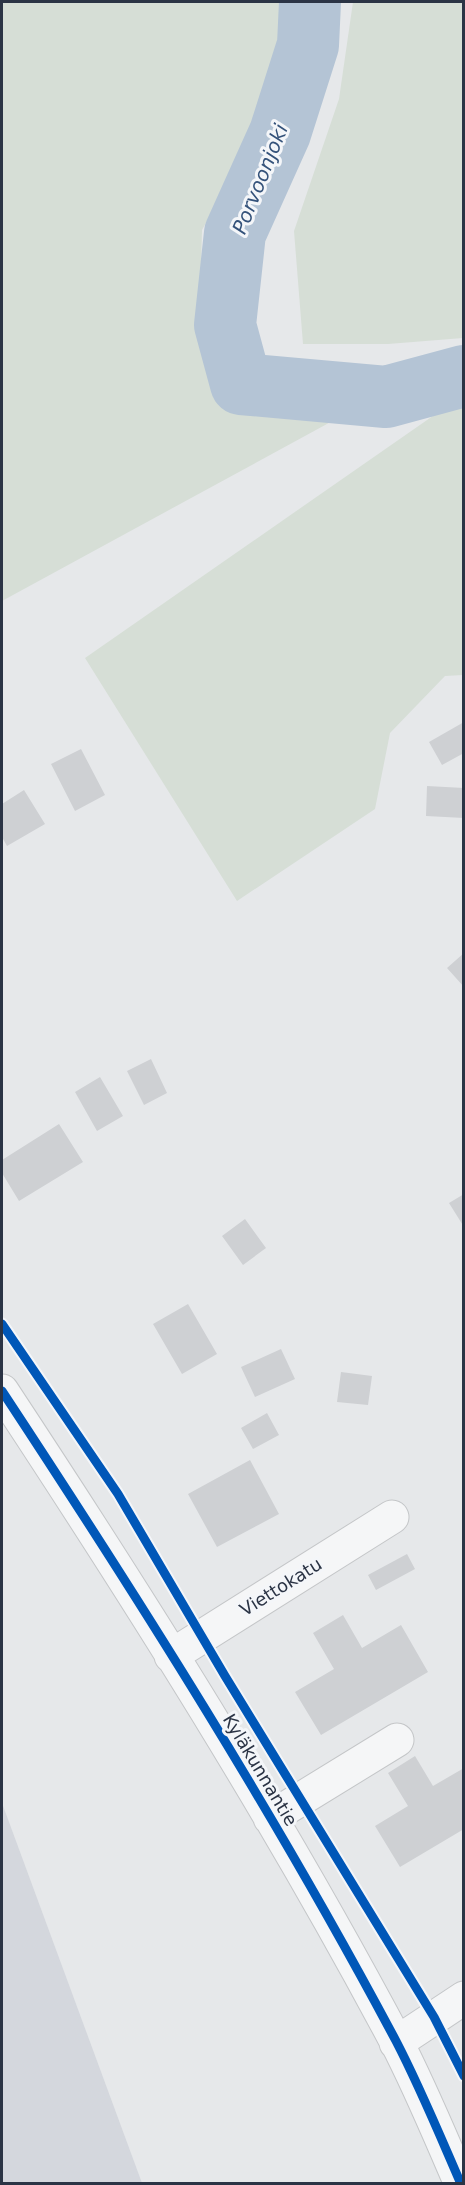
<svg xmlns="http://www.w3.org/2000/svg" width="465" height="2185" viewBox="0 0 465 2185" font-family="'DejaVu Sans',sans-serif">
	<rect width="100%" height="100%" fill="#e6e8ea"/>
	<path fill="#d4d7dd" d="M 2,1803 L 142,2183 L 2,2183 Z"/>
	<path fill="#d6ded6" d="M 2,2 L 281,2 L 281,52 L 262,122 L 202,230 L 199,341 L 214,393 L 247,405 L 360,406 L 2,601 Z
		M 353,2 L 463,2 L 463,338 L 388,344 L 303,344 L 294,231 L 339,99 Z
		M 463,395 L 463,675 L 445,676 L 390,733 L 375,809 L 237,901 L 85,658 Z"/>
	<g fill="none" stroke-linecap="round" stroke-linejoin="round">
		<path stroke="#b4c4d5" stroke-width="62" d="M 310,2 L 308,45 L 280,133 L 235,233 L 225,325 L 241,384 L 386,397 L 464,376"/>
	</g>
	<path fill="#ced0d3" d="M 464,722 L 464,753 L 442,765 L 429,742 Z
		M 81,749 L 105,795 L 75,811 L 51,764 Z
		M 427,786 L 464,788 L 464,818 L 426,816 Z
		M 24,790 L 45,824 L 7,846 L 2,837 L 2,804 Z
		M 464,953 L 464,987 L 447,968 Z
		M 151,1059 L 167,1093 L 144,1105 L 127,1071 Z
		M 100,1077 L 123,1116 L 97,1131 L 75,1092 Z
		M 59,1124 L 83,1162 L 19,1201 L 2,1173 L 2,1160 Z
		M 464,1194 L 464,1227 L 449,1203 Z
		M 245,1219 L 266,1248 L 243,1265 L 222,1236 Z
		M 188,1304 L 217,1354 L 182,1374 L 153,1324 Z
		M 281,1349 L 295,1379 L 255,1397 L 241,1367 Z
		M 341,1372 L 372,1376 L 368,1405 L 337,1402 Z
		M 267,1413 L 279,1435 L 253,1449 L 241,1428 Z
		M 250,1460 L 279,1514 L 217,1547 L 188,1494 Z
		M 407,1554 L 415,1569 L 376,1590 L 368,1575 Z
		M 343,1615 L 362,1648 L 401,1625 L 428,1672 L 321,1735 L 295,1692 L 334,1669 L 313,1633 Z
		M 415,1756 L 433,1786 L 464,1768 L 464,1829 L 400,1867 L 375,1826 L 408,1806 L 388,1773 Z"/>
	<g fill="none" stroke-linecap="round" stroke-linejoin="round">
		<defs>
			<path id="minor" d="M 2,1391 C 141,1602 277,1817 396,2041 C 420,2087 440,2136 461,2184
				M 171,1656 L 392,1517
				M 270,1818 L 397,1740
				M 396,2043 L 464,1998"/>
		</defs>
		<use href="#minor" stroke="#c4c6c8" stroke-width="35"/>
		<use href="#minor" stroke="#f5f6f7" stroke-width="33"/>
		<defs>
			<path id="cycleway" d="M 2,1324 L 118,1494 L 225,1676 L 434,2017 L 464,2076
				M 2,1391 C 141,1602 277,1817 396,2041 C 420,2087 440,2136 461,2184"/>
		</defs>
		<use href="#cycleway" stroke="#f4f6f9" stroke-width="13"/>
		<use href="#cycleway" stroke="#0057b8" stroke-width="9"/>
	</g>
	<g text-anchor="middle" stroke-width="6" stroke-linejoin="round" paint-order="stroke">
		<g font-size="18" fill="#2b3445" stroke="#f4f6f9">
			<text transform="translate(281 1587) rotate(-32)" y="6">Viettokatu</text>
			<text transform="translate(260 1770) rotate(59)" y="6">Kyläkunnantie</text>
		</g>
		<g font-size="20" font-style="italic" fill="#34527a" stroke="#f4f6f9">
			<text transform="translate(260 179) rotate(-68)" y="7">Porvoonjoki</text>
		</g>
	</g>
	<rect width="465" height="2185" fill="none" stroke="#2b3445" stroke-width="6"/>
</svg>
